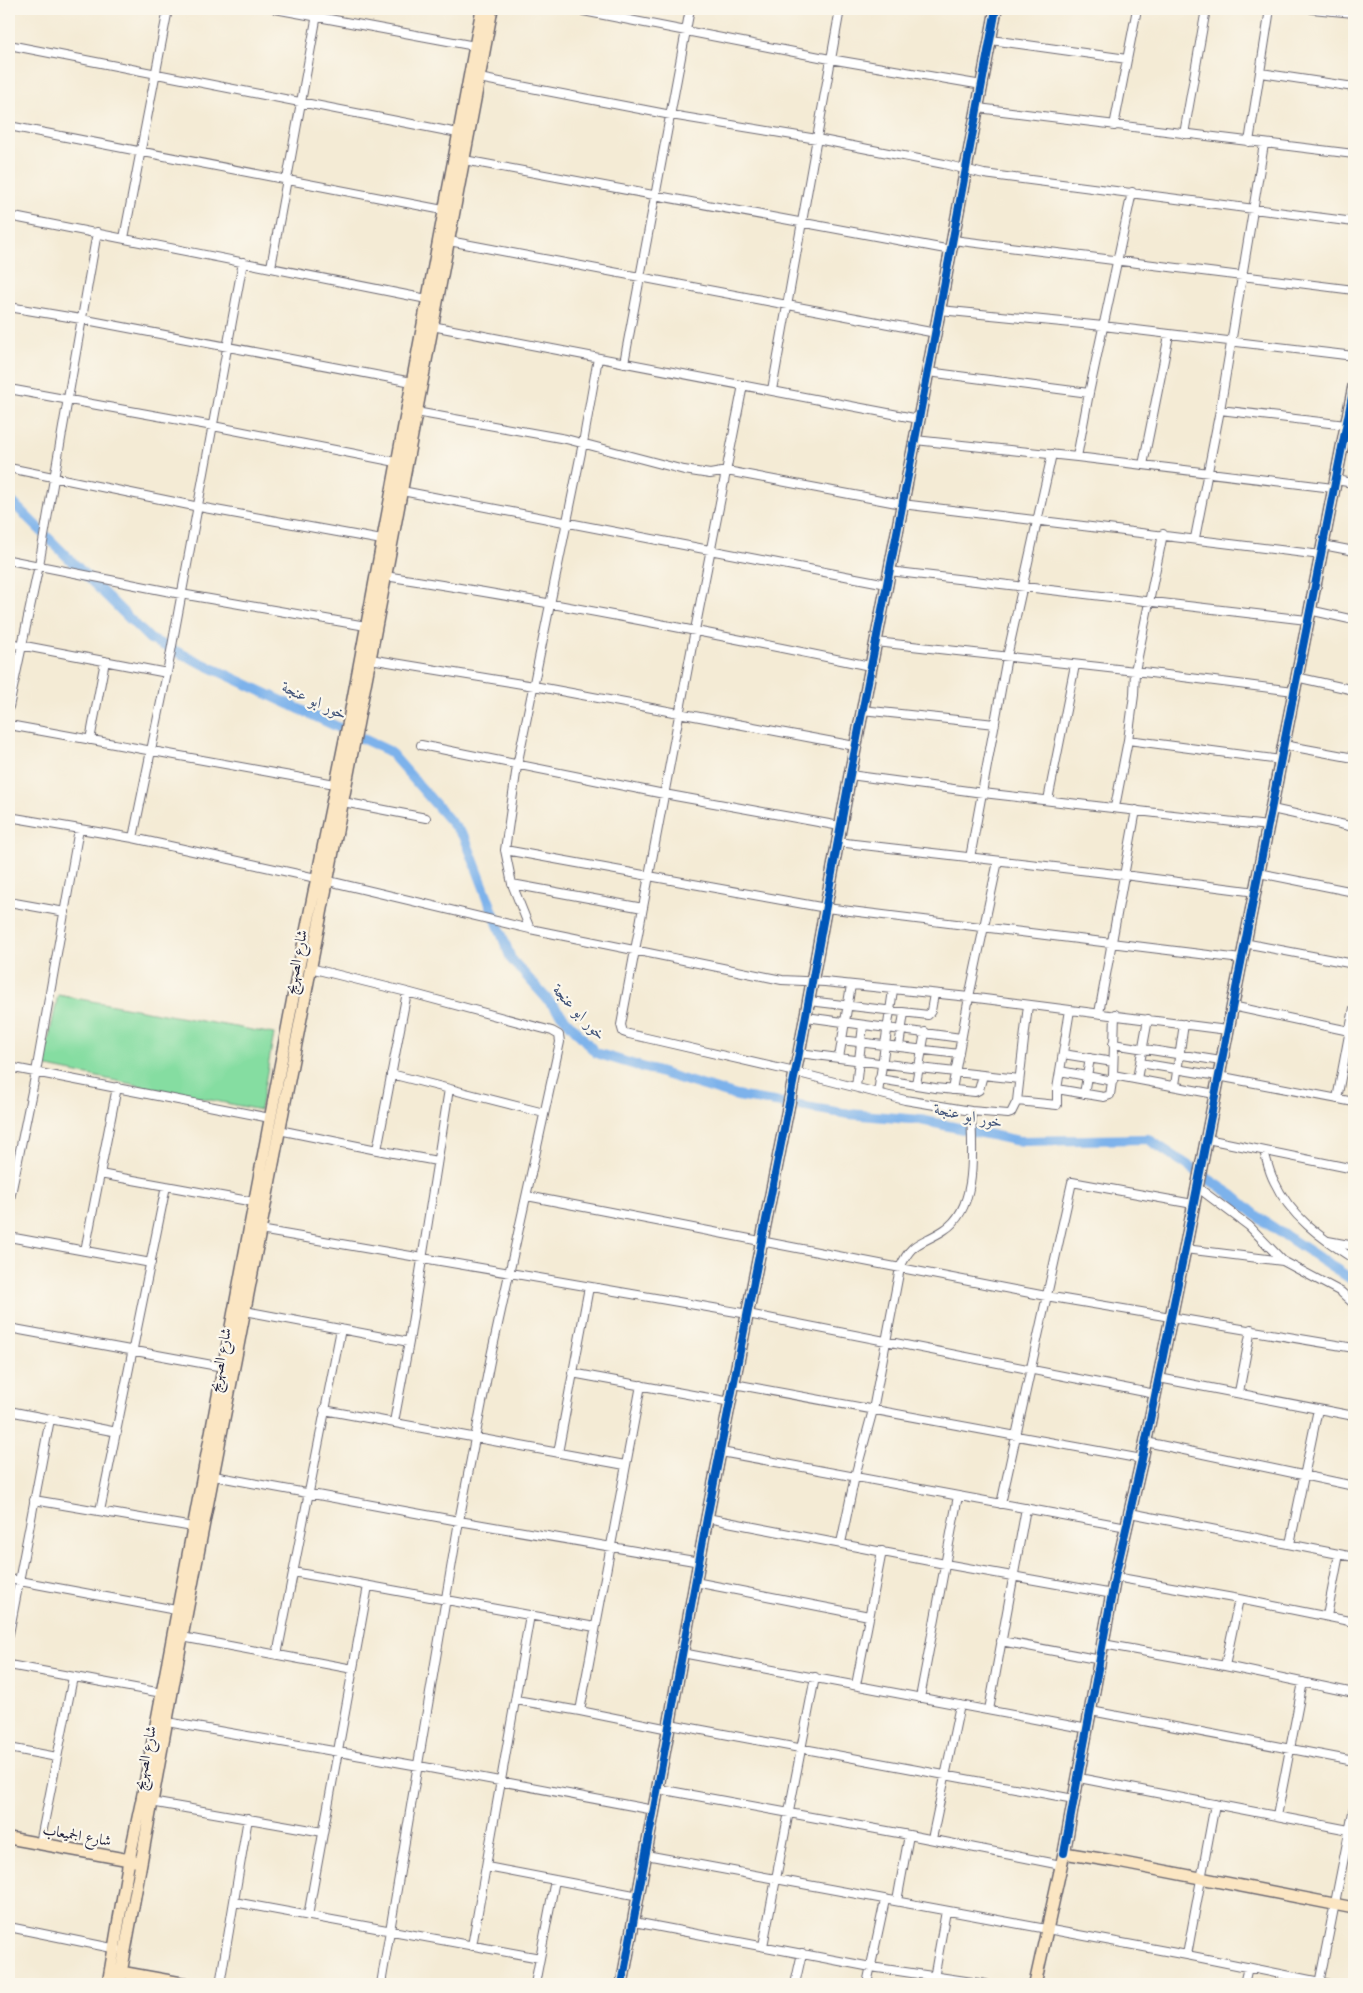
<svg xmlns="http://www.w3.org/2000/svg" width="1363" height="1993" viewBox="0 0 1363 1993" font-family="Cardo,Amiri,serif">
	<rect width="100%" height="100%" fill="#fbf7ec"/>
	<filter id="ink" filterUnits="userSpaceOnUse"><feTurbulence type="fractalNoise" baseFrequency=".02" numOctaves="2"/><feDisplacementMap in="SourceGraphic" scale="10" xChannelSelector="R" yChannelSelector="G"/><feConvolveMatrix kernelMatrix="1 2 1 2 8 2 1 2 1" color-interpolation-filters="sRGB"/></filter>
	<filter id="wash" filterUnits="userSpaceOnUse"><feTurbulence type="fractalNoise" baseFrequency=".0096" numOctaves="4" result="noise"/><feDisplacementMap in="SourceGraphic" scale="20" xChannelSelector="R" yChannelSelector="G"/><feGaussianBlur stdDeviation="1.12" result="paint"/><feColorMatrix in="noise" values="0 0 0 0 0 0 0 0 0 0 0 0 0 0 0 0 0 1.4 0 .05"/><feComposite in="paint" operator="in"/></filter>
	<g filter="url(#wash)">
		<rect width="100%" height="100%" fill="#f4ebd5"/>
		<path fill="#85dda1" stroke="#54806e" d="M 58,995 L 274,1034 L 260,1110 L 43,1066 Z"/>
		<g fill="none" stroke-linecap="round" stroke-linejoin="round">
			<path stroke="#7db2eb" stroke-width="10" d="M 9,499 L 150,639 L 389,751 L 465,838 L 511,959 L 596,1053 L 737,1096 L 849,1114 L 921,1120 L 1019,1141 L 1148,1139 L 1234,1196 L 1262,1220 L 1354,1281"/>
		</g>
	</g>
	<g filter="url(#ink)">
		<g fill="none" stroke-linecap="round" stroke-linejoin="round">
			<defs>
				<path id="street" d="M 275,9 L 475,46
					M 573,9 L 830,59 L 982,85
					M 1312,9 L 1354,13
					M 991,40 L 1127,59
					M 9,45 L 458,133
					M 1261,73 L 1354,87
					M 479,78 L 671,115 L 817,139 L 944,164 L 984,174 L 1354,222
					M 978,108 L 1354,154
					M 9,126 L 443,210
					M 1114,126 L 1137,9
					M 1184,134 L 1206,9
					M 1249,142 L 1270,9
					M 464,160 L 951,250
					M 9,216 L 427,299
					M 124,238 L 168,9
					M 953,240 L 1354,290
					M 449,241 L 936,333
					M 271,267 L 318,9
					M 9,307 L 81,319 L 412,382
					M 940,310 L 1103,326 L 1354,356
					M 432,326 L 919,419
					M 624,363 L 690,9
					M 928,372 L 1089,393
					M 743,385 L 695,630 L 621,1025 L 623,1032 L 629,1034 L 795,1072 L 905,1100 L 971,1111 L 1008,1114 L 1011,1113 L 1017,1101 L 1028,1005
					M 9,389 L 213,426 L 396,462
					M 772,390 L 840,9
					M 1220,410 L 1346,425
					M 416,412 L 566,439 L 684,470 L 710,474 L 727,471 L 902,504 L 1321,555
					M 915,440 L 1077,457 L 1333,488
					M 1077,457 L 1089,393 L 1132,192
					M 1143,465 L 1169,335
					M 9,468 L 199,507 L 382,540
					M 1335,480 L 1354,483
					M 402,491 L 887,584
					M 1195,538 L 1220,410 L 1264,144
					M 1323,545 L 1354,551
					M 9,560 L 181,594 L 366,626
					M 889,571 L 1307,620
					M 385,576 C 548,601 709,633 870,666
					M 1309,610 L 1354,620
					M 876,642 L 1135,671 L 1294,691
					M 9,643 L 167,673
					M 370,659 L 534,686 L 855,746
					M 1296,677 L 1354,690
					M 9,707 L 39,565 L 97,232
					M 862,710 L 995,724
					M 9,725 L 335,784
					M 90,740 L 105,661
					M 1128,740 L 1281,760
					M 421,745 L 664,794 L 840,826
					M 1284,745 L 1354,758
					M 850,775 L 983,793 L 1268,826
					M 1048,800 L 1075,665
					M 343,802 L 426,818
					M 1115,807 L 1128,740 L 1134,695 L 1135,671 L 1163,534
					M 1272,809 L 1354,827
					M 9,817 L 133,838 L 316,878 L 530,929 L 782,980 L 825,982 L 969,997 L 1227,1030
					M 133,838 L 167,673 L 243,262
					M 837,842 L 1124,875 L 1256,892
					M 505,850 L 826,908 L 1241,959
					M 970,858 L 1007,657 L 1052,454
					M 1259,873 L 1354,892
					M 512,884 L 643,908
					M 9,902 L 65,912
					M 530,929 L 512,884 L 505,850 L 517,766 L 583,443 L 598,358
					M 1244,943 L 1354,964
					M 310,968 L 407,992 L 552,1031 L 559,1035 L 560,1042 L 491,1356 L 459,1521 L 381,1984
					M 407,992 L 377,1150 L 437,1161
					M 809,1001 L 928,1015 L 931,1011 L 934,994
					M 1232,1006 L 1354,1032
					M 1099,1013 L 1136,810
					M 806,1017 L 961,1038
					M 841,1040 L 959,1054
					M 1113,1044 L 1221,1061
					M 899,1046 L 904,1013
					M 799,1053 L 919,1068 L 1019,1079
					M 1063,1054 L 1113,1062
					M 839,1058 L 851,985
					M 1140,1063 L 1218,1076 L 1354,1102
					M 9,1067 L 270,1118
					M 1060,1071 L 1113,1081
					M 391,1074 L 544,1113
					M 1113,1075 L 1215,1094
					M 879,1079 L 935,1088 L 975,1092 L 979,1090 L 983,1075
					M 1137,1079 L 1148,1019
					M 916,1084 L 925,1032
					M 1175,1085 L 1184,1024
					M 856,1087 L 863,1025
					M 1057,1089 L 1104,1097 L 1110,1095 L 1113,1075 L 1115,1014
					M 952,1090 L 969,997 L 998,861
					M 878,1093 L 893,990
					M 1084,1094 L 1090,1058
					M 1337,1099 L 1354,1008
					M 1017,1101 L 1057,1105 L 1057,1089 L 1070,1010
					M 279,1130 L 377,1150
					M 1207,1139 L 1354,1169
					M 1264,1151 C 1267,1161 1269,1172 1274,1181 C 1290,1216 1322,1239 1354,1259
					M 100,1174 L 254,1202
					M 1197,1187 L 1249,1226 L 1283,1261 L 1341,1292 L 1354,1304
					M 527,1196 L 1046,1296 L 1354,1348
					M 9,1204 L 36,1072 L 79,829
					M 260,1230 L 748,1314 L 1155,1394
					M 9,1237 L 151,1263
					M 1328,1241 L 1354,1246
					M 1185,1249 L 1283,1261
					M 85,1251 L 117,1087
					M 245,1311 L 409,1342
					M 9,1328 L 223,1367
					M 572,1373 L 731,1402
					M 1159,1378 L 1354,1416
					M 734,1384 L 1142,1459
					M 641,1385 L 580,1711 L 669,1729
					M 1239,1392 L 1251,1329
					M 324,1410 L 625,1465
					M 9,1411 L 117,1432
					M 394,1422 L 409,1342 L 449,1089
					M 1146,1442 L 1354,1486
					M 721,1452 L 1127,1527
					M 558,1453 L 589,1287
					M 214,1476 L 459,1521 L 700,1562
					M 34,1500 L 193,1527
					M 1001,1504 L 1072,1182 L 1193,1204
					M 100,1511 L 166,1186
					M 1130,1513 L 1354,1557
					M 707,1518 L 945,1564 L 1113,1594
					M 841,1543 L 855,1476 L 873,1410 L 900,1268 C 912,1240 921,1245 944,1230 C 979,1208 972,1147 971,1111
					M 1290,1544 L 1318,1409
					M 293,1572 L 595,1627
					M 1115,1577 L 1239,1599 L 1354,1622
					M 9,1579 L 176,1610
					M 695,1582 L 869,1616
					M 1327,1616 L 1339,1554
					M 9,1634 L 50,1419
					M 182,1637 L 353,1669
					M 1001,1641 L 1101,1660
					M 1103,1644 L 1225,1666 L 1354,1693
					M 682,1653 L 1088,1729
					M 277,1655 L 341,1329
					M 9,1665 L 162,1693
					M 1225,1666 L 1239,1599
					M 856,1685 L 882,1551
					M 920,1698 L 958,1496
					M 516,1700 L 580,1711
					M 989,1710 L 1026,1508
					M 1091,1711 L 1354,1761
					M 167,1722 L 419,1766 L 654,1810
					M 670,1724 L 1074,1799
					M 9,1748 L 57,1757
					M 1079,1778 L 1354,1831
					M 659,1789 L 909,1835 L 1061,1865
					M 151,1802 L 323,1832
					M 1277,1816 L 1303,1682
					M 932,1839 L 960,1705
					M 40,1844 L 73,1677
					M 646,1855 L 1187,1955 L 1330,1984
					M 487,1867 L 639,1896
					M 897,1901 L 909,1835
					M 234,1902 L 540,1958
					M 308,1916 L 368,1586
					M 634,1922 L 871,1967 L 986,1984
					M 9,1927 L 117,1949
					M 472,1946 L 530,1615
					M 763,1946 L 815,1677
					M 1187,1955 L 1215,1804
					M 220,1984 L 248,1818
					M 535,1984 L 555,1880
					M 795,1984 L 802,1953
					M 867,1984 L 885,1900
					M 933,1984 L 946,1911
					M 1244,1984 L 1248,1967
					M 1319,1984 L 1354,1807"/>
				<path id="secondary" d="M 9,1838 L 135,1861
					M 1064,1853 L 1115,1577 L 1142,1459 L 1185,1249 L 1354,386
					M 115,1971 L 187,1984
					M 108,1984 L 129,1860 L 142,1799 L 299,966 L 349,720 L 482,9
					M 119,1984 L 182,1637 L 370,659 L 492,9
					M 622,1984 L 707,1518 L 799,1053 L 850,775 L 919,419 L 996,9
					M 1035,1984 L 1064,1853 L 1113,1861 L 1354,1908"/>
			</defs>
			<use href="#street" stroke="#6c6871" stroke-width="10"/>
			<use href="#secondary" stroke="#6c6871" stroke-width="14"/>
			<use href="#street" stroke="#fff" stroke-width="8"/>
			<use href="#secondary" stroke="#fbe6c3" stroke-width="11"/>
			<defs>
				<path id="cycleway" d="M 1064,1853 L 1115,1577 L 1142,1459 L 1185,1249 L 1354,386
					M 622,1984 L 707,1518 L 799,1053 L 850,775 L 919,419 L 996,9"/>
			</defs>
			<use href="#cycleway" stroke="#fbf7ec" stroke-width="11"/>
			<use href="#cycleway" stroke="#0057b8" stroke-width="8"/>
		</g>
	</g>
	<g text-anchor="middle" stroke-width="4.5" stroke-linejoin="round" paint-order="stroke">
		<g font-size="15" fill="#22223b" stroke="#fbf7ec">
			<text transform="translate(296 962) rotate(-79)" y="5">شارع الصهريج</text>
			<text transform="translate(220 1360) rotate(-79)" y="5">شارع الصهريج</text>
			<text transform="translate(145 1758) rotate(-79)" y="5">شارع الصهريج</text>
			<text transform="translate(77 1835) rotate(10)" y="5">شارع الجميعاب</text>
		</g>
		<g font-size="16" font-style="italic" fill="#425479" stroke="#fbf7ec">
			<text transform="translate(315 700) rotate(25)" y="6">خور ابو عنجة</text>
			<text transform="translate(580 1012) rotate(47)" y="6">خور ابو عنجة</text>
			<text transform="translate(969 1115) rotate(12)" y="6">خور ابو عنجة</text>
		</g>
	</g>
	<rect width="1363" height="1993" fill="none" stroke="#fbf7ec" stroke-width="30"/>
</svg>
